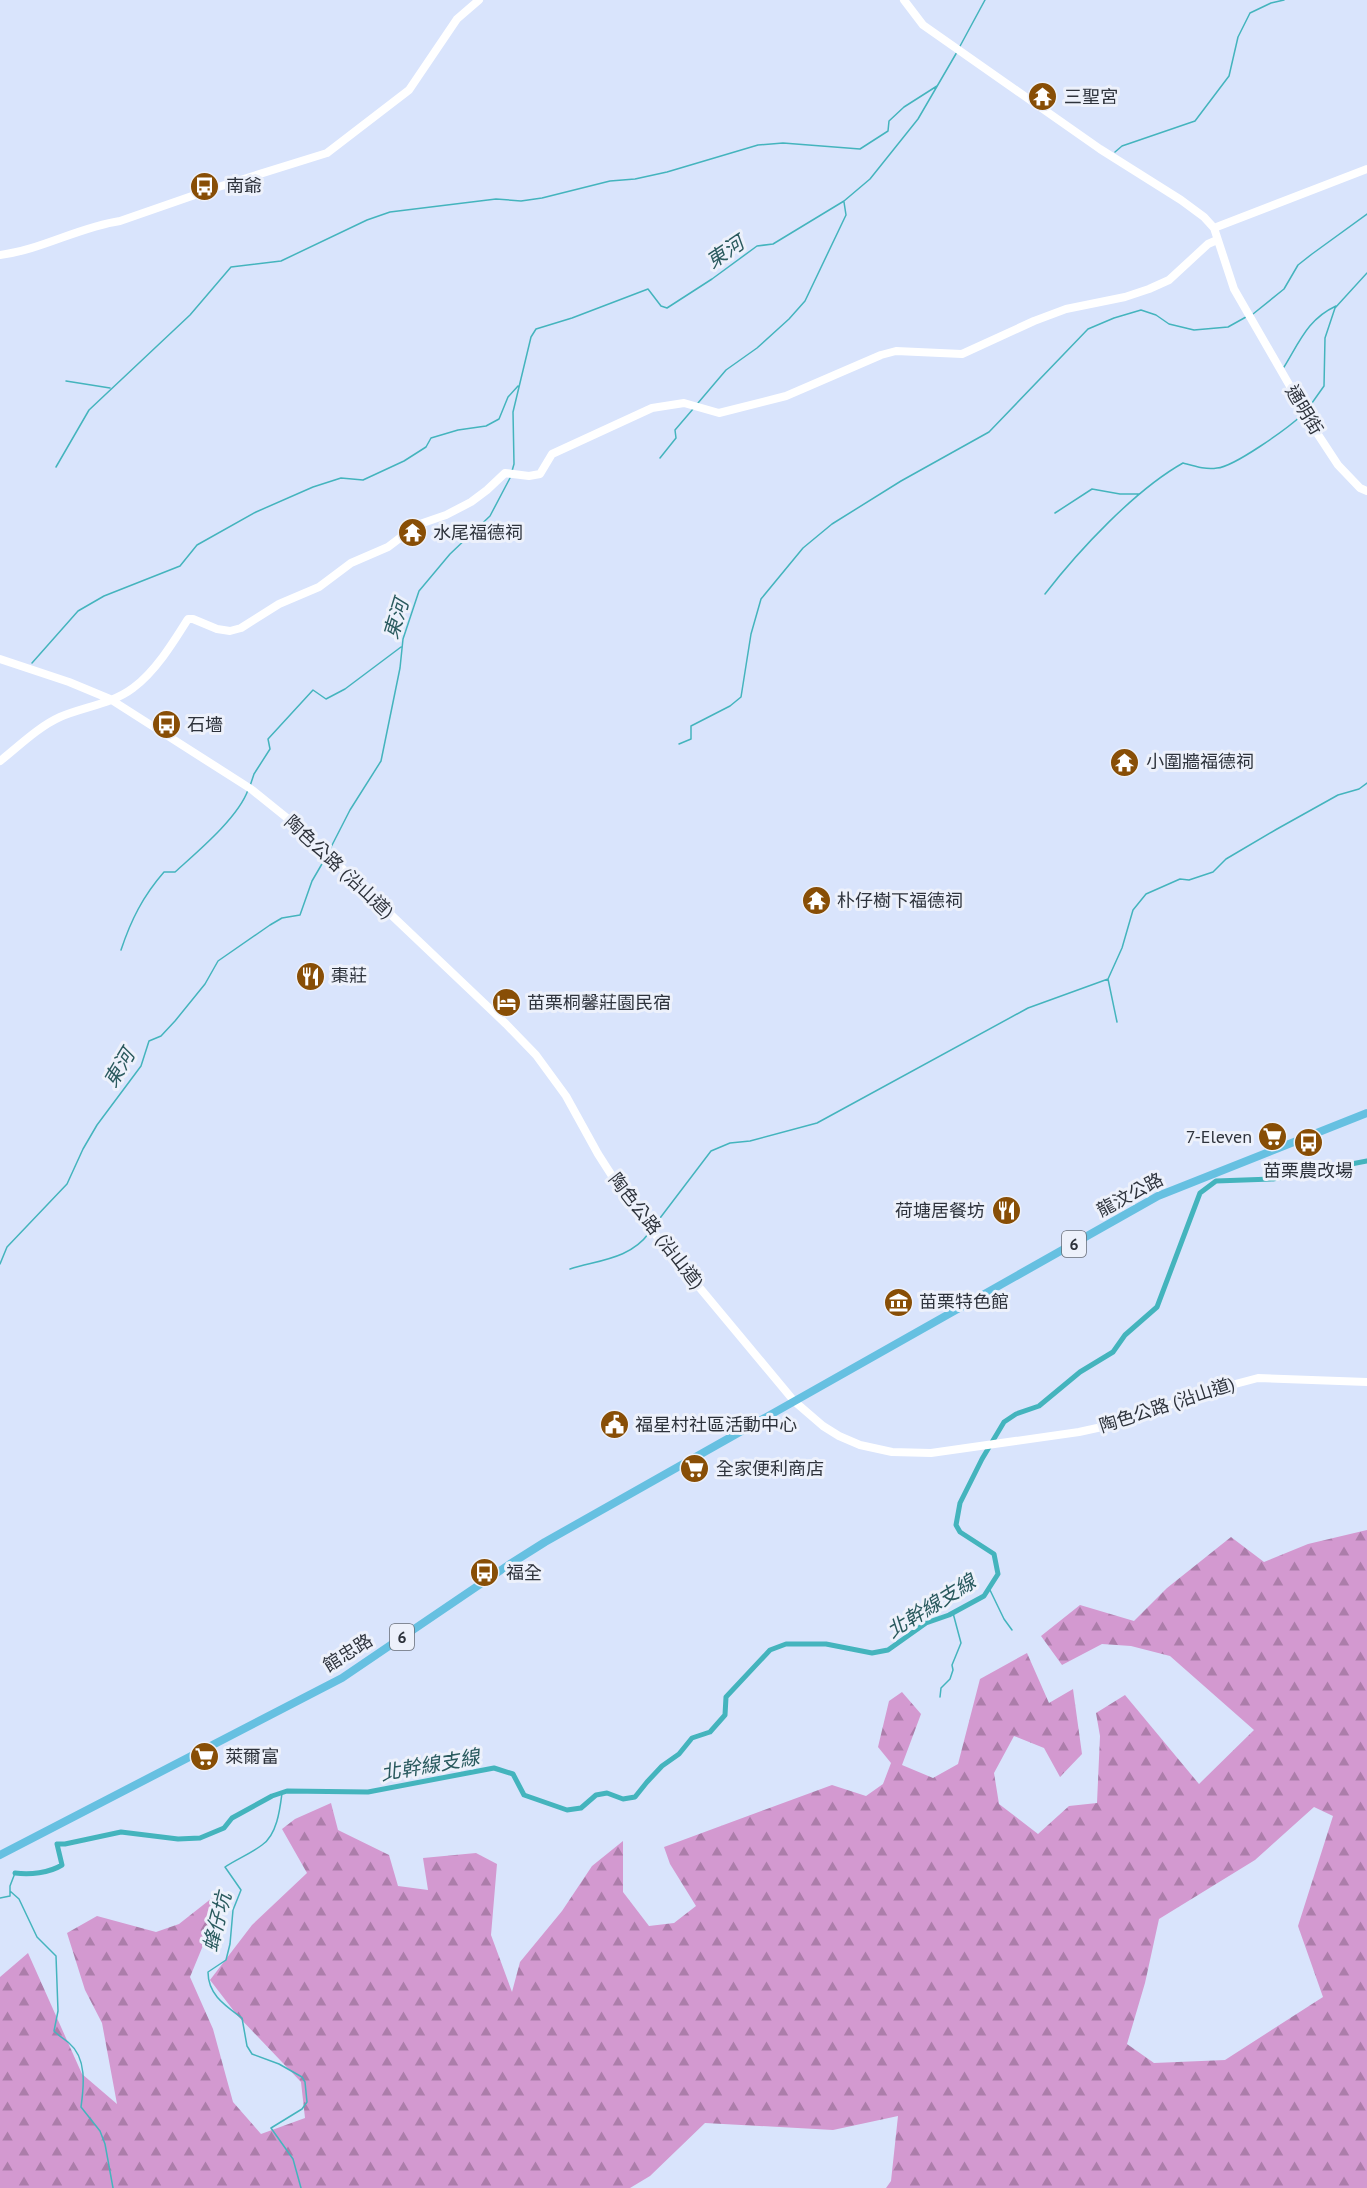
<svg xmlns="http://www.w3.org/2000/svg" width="1367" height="2188" viewBox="0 0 1367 2188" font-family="'PT Sans','Noto Sans TC',sans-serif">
	<defs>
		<pattern id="forest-firs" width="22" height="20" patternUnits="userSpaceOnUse" patternTransform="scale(1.5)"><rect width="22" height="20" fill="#d399d0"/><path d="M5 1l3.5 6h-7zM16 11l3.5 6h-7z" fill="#ac7daa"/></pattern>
	</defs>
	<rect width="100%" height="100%" fill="#d9e4fc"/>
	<path fill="url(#forest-firs)" fill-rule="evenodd" d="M 1367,1530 L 1367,2188 L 886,2188 L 891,2181 L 898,2116 L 833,2130 L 705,2123 L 650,2176 L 630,2188 L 0,2188 L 0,1977 L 28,1953 L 82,2074 L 117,2104 L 102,2023 L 85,1990 L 67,1933 L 97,1916 L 156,1932 L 179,1924 L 212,1898 L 223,1897 L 190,1977 L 213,2029 L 233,2102 L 261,2134 L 305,2118 L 301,2082 L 237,2015 L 210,1980 L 252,1925 L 307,1873 L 282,1829 L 295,1819 L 331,1803 L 338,1830 L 389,1855 L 398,1886 L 428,1890 L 423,1858 L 476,1853 L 497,1864 L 491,1935 L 512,1992 L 520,1962 L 562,1911 L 592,1866 L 623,1841 L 623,1892 L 649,1926 L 674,1923 L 696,1906 L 670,1864 L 664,1847 L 832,1785 L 866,1796 L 883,1784 L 891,1763 L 878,1747 L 889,1701 L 902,1692 L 921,1714 L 902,1765 L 933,1778 L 958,1764 L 980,1679 L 1027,1653 L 1049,1703 L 1073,1689 L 1082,1754 L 1060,1777 L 1044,1748 L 1014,1736 L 994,1773 L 999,1804 L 1038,1834 L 1069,1806 L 1097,1803 L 1100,1736 L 1096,1713 L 1125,1695 L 1199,1784 L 1254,1730 L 1170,1656 L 1131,1646 L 1102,1644 L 1062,1665 L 1041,1636 L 1080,1605 L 1134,1621 L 1167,1588 L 1231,1537 L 1264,1562 L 1308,1544 ZM 1314,1807 L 1333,1816 L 1298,1926 L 1323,1997 L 1225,2060 L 1154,2063 L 1127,2044 L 1145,1983 L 1159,1919 L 1255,1860 Z"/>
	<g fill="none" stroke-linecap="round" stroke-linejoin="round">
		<path stroke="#44b4bd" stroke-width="1.5" d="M 959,48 L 985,0
			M 1115,152 L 1122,146 L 1195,121 L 1229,76 L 1238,37 L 1250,13 L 1271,3 L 1284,0
			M 1253,314 L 1284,289 L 1298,265 L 1312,254 L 1367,214
			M 1284,367 C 1300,341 1308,319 1336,306
			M 66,381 L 110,388
			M 698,403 L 726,370 L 757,348 L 789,319 L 805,301 L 846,215 L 844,202
			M 1307,410 L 1324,386 L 1325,338 L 1335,308 L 1367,273
			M 660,458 L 676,438 L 675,430 L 693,409
			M 56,467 L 89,410 L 190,315 L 231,267 L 281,261 L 367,220 L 390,212 L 496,199 L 521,201 L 542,198 L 610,181 L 635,179 L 667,172 L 758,145 L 783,143 L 860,149 L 888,131 L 889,121 L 904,107 L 937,86
			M 512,471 L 514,464 L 513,412 L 531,337 L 536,329 L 572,318 L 648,289 L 661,306 L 667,308 L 712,279 L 757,246 L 773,244 L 844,201 L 870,179 L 918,119 L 957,52
			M 1055,513 L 1092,489 L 1120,494 L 1139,494
			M 1045,594 C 1079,550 1135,490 1183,463 C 1194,466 1206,470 1217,468 C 1234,467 1288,428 1302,415
			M 32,663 L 78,611 L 104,596 L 180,566 L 197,545 L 256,512 L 313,487 L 341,478 L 363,480 L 404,461 L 426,447 L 431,438 L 458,430 L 486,426 L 499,419 L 508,397 L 518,386
			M 679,744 L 691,739 L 691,726 L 730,706 L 741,697 L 751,634 L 761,599 L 803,548 L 832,524 L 901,481 L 989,432 L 1088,329 L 1114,318 L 1141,310 L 1156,315 L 1169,324 L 1194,330 L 1228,327 L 1246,317
			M 250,786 L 254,774 L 270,749 L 268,739 L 313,690 L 326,699 L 345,689 L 401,647
			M 328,853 L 350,810 L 381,761 L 400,668 L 403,639 L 419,591 L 450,554 L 490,516 L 510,478
			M 121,950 C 131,920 143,896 164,872 L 175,872 C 197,852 238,818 248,790
			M 1108,979 L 1117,1022
			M 654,1226 L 711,1151 L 730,1143 L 750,1141 L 817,1123 L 1028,1008 L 1108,979 L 1122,948 L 1133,910 L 1146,894 L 1180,879 L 1189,880 L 1213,872 L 1226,859 L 1277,829 L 1338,795 L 1359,789 L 1367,783
			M 0,1264 L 7,1247 L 67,1184 L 83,1149 L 97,1125 L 141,1066 L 149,1041 L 161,1036 L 175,1021 L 205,984 L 218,961 L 270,925 L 282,918 L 300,915 L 312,881 L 326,857
			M 570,1269 C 599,1260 630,1259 649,1233
			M 989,1588 L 1004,1619 L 1012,1630
			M 940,1697 L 941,1688 L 950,1679 L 953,1670 L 952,1665 L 961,1643 L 953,1613
			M 282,1793 C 280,1809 277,1835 262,1845 C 250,1854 237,1859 225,1867 L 241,1890 L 233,1910 L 230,1944 L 226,1960 L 208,1972 C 208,1995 226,2006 242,2018 L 247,2046 L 252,2054 L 279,2064 L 302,2077 L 305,2082 L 307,2102 L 302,2109 L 271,2128 L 293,2159 L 301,2188
			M 10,1891 L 19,1899 L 37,1937 L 56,1956 L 58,2011 L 54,2031 C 59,2036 64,2039 69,2043 C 87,2058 84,2086 81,2107 L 100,2131 L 105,2144 L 113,2188
			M 0,1898 L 10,1896 L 10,1886 L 15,1873"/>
		<path stroke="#44b4bd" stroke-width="5" d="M 15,1873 C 30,1875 49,1873 62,1865 L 57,1844 L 65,1844 L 121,1832 L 178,1839 L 200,1838 L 224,1828 L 232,1818 L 272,1796 L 287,1791 L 368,1792 L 494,1768 L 513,1774 L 524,1795 L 567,1810 L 581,1808 L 596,1795 L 607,1793 L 623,1799 L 635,1797 L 647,1782 L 662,1766 L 679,1754 L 692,1738 L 710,1732 L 725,1715 L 726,1697 L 770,1650 L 786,1644 L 826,1644 L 872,1653 L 888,1650 L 926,1623 L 949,1615 L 984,1596 L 998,1574 L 994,1554 L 960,1532 L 956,1525 L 960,1503 L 982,1459 L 1004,1422 L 1016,1414 L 1039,1406 L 1080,1372 L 1113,1352 L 1125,1335 L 1157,1307 L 1200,1193 L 1216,1181 L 1273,1179 L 1367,1161"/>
		<path stroke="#fff" stroke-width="8" d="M 904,0 L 923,25 L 1100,149 L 1181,200 L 1204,217 L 1214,228 L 1234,289 L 1317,433 L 1338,465 L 1360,488 L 1367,491
			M 1214,228 L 1367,169
			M 0,255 C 41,250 79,227 120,221 L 215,188 L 327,153 L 409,90 L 457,19 L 479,0
			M 0,659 L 69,682 L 110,699 L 251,789 L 292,822 L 325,852 L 506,1024 L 536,1055 L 566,1096 L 598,1154 L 630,1204 L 794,1401 L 823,1426 L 839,1436 L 860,1445 L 892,1452 L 931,1453 L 1079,1432 L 1111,1425 L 1134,1418 L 1205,1392 L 1258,1378 L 1367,1382
			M 0,761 C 19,746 38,727 60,717 C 83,707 112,704 133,688 C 155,672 173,643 188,619 L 193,619 L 217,629 L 230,631 L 241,628 L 279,604 L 319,587 L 351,563 L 388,547 L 417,525 L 446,515 L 471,502 L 487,490 L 505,473 L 529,476 L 540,474 L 552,454 L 652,408 L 684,403 L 719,413 L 786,396 L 881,355 L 896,351 L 962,354 L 1034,321 L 1066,309 L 1125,297 L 1149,289 L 1169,280 L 1208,244 L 1217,240"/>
		<path stroke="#66c0e1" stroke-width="8" d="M 0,1855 L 342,1678 L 510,1564 L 545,1542 L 1158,1196 L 1367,1113"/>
	</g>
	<defs>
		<symbol id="temple-disc" viewBox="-11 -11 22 22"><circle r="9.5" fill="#884e06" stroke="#edf1fb"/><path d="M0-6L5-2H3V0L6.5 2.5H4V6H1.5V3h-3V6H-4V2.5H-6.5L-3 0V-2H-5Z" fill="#fff"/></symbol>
		<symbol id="bus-disc" viewBox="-11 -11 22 22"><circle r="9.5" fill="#884e06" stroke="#edf1fb"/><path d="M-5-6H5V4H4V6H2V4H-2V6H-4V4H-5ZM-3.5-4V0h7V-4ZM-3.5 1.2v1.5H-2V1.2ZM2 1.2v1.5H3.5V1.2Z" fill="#fff"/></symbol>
		<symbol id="restaurant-disc" viewBox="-11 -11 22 22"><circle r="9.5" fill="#884e06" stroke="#edf1fb"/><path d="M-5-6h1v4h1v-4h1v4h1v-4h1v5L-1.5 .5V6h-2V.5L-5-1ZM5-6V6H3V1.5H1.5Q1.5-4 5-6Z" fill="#fff"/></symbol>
		<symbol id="hotel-disc" viewBox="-11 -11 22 22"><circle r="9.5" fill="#884e06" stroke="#edf1fb"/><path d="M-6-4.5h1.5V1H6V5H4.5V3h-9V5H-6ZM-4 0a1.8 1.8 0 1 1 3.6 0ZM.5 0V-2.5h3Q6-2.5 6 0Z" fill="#fff"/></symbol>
		<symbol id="supermarket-disc" viewBox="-11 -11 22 22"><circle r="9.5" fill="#884e06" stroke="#edf1fb"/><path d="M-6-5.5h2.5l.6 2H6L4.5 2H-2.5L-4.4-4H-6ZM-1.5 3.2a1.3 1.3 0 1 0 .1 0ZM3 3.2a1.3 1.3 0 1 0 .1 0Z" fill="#fff"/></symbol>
		<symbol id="museum-disc" viewBox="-11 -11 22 22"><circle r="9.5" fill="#884e06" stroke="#edf1fb"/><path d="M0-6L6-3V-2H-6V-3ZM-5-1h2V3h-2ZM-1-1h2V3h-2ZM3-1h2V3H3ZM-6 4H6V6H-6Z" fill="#fff"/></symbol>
		<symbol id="civic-disc" viewBox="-11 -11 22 22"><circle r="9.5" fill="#884e06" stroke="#edf1fb"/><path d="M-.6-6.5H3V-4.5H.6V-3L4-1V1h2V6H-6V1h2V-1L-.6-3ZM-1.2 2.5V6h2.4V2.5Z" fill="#fff"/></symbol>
	</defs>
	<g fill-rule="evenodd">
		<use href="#temple-disc" x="1026" y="80" width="33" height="33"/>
		<use href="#bus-disc" x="188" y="170" width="33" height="33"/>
		<use href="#temple-disc" x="396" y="516" width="33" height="33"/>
		<use href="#bus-disc" x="150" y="708" width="33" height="33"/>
		<use href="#temple-disc" x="1108" y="746" width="33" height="33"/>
		<use href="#temple-disc" x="800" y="884" width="33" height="33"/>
		<use href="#restaurant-disc" x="294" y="960" width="33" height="33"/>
		<use href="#hotel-disc" x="490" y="986" width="33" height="33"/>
		<use href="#supermarket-disc" x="1256" y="1120" width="33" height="33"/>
		<use href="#bus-disc" x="1292" y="1126" width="33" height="33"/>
		<use href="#restaurant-disc" x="990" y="1194" width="33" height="33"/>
		<use href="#museum-disc" x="882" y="1286" width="33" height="33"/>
		<use href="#civic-disc" x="598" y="1408" width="33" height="33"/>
		<use href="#supermarket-disc" x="678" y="1452" width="33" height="33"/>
		<use href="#bus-disc" x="468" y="1556" width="33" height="33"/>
		<use href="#supermarket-disc" x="188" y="1740" width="33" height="33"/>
	</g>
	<g text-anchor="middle" stroke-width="6" stroke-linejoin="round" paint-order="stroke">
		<g fill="#edf1fb" stroke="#676c75" stroke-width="1.5">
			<rect x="1062" y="1231" width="24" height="26" rx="4.5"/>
			<rect x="390" y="1624" width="24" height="26" rx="4.5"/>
		</g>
		<g font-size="16" font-weight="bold" fill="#2e333c">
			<text x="1074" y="1250">6</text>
			<text x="402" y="1643">6</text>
		</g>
		<g font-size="18" fill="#2e333c" stroke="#edf1fb" text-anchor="start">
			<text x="1064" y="103">三聖宮</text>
			<text x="226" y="192">南爺</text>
			<text x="433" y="539">水尾福德祠</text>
			<text x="187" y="731">石墻</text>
			<text x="1146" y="768">小圍牆福德祠</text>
			<text x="837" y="907">朴仔樹下福德祠</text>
			<text x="331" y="982">棗莊</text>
			<text x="527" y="1009">苗栗桐馨莊園民宿</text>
			<text x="1252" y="1143" text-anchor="end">7-Eleven</text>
			<text x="1308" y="1177" text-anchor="middle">苗栗農改場</text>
			<text x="985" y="1217" text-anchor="end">荷塘居餐坊</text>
			<text x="919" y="1308">苗栗特色館</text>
			<text x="635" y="1431">福星村社區活動中心</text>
			<text x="716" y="1475">全家便利商店</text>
			<text x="506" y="1579">福全</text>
			<text x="225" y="1763">萊爾富</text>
		</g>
		<g font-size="18" fill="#2e333c" stroke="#edf1fb">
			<text transform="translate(1304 410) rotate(59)" y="6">通明街</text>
			<text transform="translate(339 867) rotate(43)" y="6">陶色公路 (沿山道)</text>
			<text transform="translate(1130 1195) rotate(-28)" y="6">龍汶公路</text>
			<text transform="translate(656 1231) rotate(52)" y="6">陶色公路 (沿山道)</text>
			<text transform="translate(1167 1405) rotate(-18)" y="6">陶色公路 (沿山道)</text>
			<text transform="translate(348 1653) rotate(-32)" y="6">館忠路</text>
		</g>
		<g font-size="20" font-style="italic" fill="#2a5a5e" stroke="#edf1fb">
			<text transform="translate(725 252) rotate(-34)" y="7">東河</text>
			<text transform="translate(396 619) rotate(-73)" y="7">東河</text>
			<text transform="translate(119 1068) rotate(-59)" y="7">東河</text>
			<text transform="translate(931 1606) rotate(-32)" y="7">北幹線支線</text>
			<text transform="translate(430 1765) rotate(-10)" y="7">北幹線支線</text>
			<text transform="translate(217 1922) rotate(-76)" y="7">蜂仔坑</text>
		</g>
	</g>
</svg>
